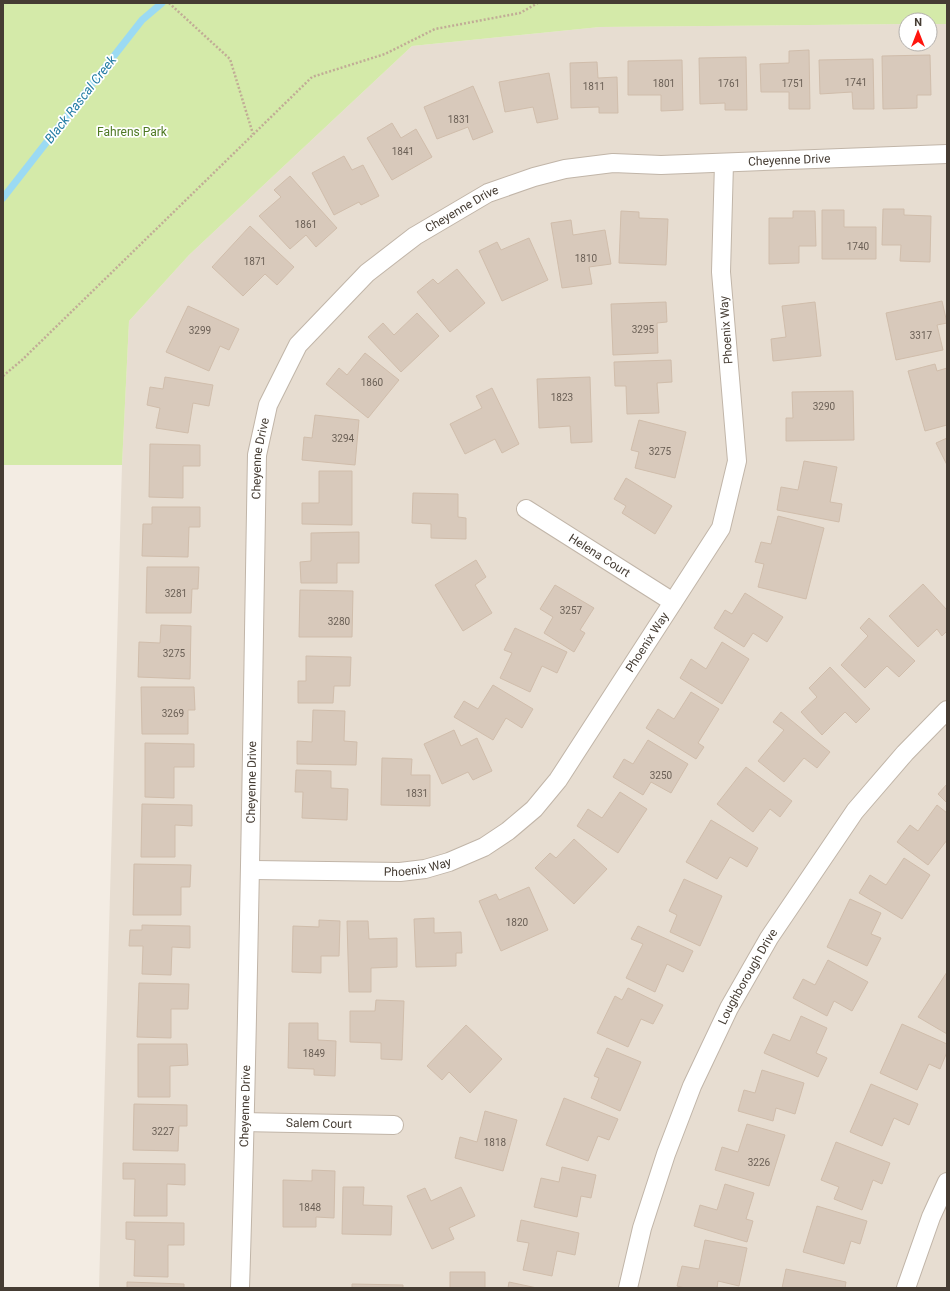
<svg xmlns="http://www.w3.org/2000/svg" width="950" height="1291" viewBox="0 0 950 1291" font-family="Roboto,sans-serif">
	<rect width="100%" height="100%" fill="#f3ece3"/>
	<path fill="#e7ddd1" d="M 906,24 L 906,44 L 930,44 L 930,24 L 947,24 L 947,1288 L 99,1288 L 122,465 L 129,321 L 189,255 L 412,46 L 600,27 Z"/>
	<path fill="#d4eaa9" d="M 3,3 L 947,3 L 947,24 L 930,24 L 930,20 L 906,20 L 906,24 L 600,27 L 412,46 L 189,255 L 129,321 L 122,465 L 3,465 Z"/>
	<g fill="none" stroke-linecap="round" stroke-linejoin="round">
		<path stroke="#9bdaf3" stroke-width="7" d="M 3,198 L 142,20 L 162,3"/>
	</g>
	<path fill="#d8c9bb" stroke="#d0bdab" d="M 809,50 L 810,109 L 789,109 L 789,92 L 761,92 L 760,64 L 789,63 L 789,51 Z
		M 930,55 L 931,95 L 917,95 L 917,108 L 883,109 L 882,56 Z
		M 746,57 L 747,110 L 725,110 L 725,103 L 700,104 L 699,58 Z
		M 873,59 L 874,109 L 853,109 L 852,92 L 820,94 L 819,60 Z
		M 682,60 L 683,110 L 661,111 L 661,95 L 628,95 L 628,61 Z
		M 597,62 L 598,78 L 617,77 L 618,113 L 599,113 L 599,107 L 571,108 L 570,63 Z
		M 549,73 L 558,119 L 537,123 L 533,107 L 505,112 L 499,82 Z
		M 473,86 L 493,132 L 473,140 L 468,127 L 437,139 L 424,107 Z
		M 392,123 L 401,138 L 416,129 L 432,157 L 392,180 L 367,138 Z
		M 344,156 L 352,170 L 363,165 L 379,196 L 361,205 L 359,202 L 334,215 L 312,173 Z
		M 290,176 L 337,228 L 316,247 L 306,235 L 290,249 L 259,216 L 281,197 L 274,190 Z
		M 883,209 L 904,209 L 904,215 L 931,216 L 930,262 L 900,261 L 901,245 L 882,245 Z
		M 822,210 L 844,210 L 844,227 L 876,227 L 876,259 L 822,259 Z
		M 621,211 L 639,212 L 639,218 L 668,219 L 666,265 L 619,263 Z
		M 793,211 L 815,211 L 816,246 L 799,246 L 799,263 L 769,264 L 769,218 L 793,218 Z
		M 571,220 L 573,235 L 605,230 L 611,264 L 589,267 L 592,284 L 562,288 L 551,223 Z
		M 250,226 L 294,267 L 277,285 L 265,274 L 243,296 L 212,267 Z
		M 529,238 L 548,280 L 502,301 L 479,251 L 497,242 L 501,250 Z
		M 457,269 L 485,303 L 450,332 L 417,292 L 433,279 L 438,284 Z
		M 942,301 L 947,323 L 937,325 L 943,350 L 896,360 L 886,313 Z
		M 666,302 L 667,322 L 657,323 L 658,353 L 613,355 L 611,304 Z
		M 815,302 L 821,356 L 773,361 L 771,339 L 786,337 L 782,306 Z
		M 188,306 L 239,329 L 229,350 L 220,346 L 209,371 L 166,352 Z
		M 417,313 L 439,336 L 401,372 L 368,337 L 383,323 L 394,335 Z
		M 365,353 L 399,380 L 368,418 L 326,384 L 339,368 L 347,375 Z
		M 671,360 L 672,382 L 657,383 L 659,413 L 627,414 L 626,386 L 615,386 L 614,362 Z
		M 935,364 L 937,371 L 947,368 L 947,425 L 925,431 L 908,371 Z
		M 165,377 L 213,385 L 209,406 L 193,403 L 188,433 L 156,428 L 160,408 L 147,405 L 150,387 L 163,389 Z
		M 590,377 L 592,442 L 571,443 L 570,426 L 539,428 L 537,379 Z
		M 492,388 L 519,444 L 502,453 L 495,439 L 465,454 L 450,424 L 482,408 L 476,396 Z
		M 853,391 L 854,440 L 786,441 L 786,418 L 793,418 L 792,392 Z
		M 315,415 L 359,420 L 355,465 L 302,460 L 304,437 L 312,438 Z
		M 639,420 L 686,432 L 675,478 L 635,468 L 639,452 L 631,450 Z
		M 947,438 L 947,465 L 936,443 Z
		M 150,444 L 200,445 L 200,466 L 183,466 L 183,498 L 149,497 Z
		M 804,461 L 837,467 L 830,502 L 842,504 L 839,522 L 777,510 L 781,487 L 798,490 Z
		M 319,471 L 352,471 L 352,525 L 302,524 L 302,503 L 319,503 Z
		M 626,478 L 672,506 L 655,534 L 622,513 L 626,506 L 614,499 Z
		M 413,493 L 458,494 L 458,517 L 466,518 L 466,539 L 431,538 L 431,524 L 412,523 Z
		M 152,507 L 200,507 L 200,527 L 189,527 L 188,557 L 142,556 L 143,524 L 152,524 Z
		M 778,516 L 824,528 L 806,599 L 758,587 L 764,564 L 755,562 L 761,542 L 771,544 Z
		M 359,532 L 359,563 L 337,563 L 337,583 L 301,583 L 300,562 L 311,561 L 311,533 Z
		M 476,560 L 486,577 L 475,585 L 492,613 L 463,631 L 435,585 Z
		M 147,567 L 199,567 L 198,589 L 192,589 L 191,613 L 146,613 Z
		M 923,584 L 947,610 L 947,631 L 942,636 L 937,629 L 918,647 L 889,616 Z
		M 555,585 L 594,608 L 580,630 L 585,633 L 574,652 L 544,633 L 553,617 L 540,609 Z
		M 300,590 L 353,591 L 352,637 L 299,637 Z
		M 745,593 L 783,617 L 767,642 L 753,633 L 744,647 L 714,628 L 725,610 L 732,614 Z
		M 869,618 L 915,661 L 899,677 L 887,666 L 865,688 L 841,665 L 868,636 L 860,628 Z
		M 161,625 L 191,626 L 190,679 L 138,677 L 139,642 L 160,643 Z
		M 515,628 L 567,652 L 557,673 L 542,666 L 530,692 L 500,678 L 512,653 L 504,650 Z
		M 722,642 L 749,659 L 722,704 L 680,678 L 691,659 L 706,669 Z
		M 306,656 L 351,657 L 350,686 L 334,686 L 333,703 L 298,703 L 298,681 L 306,681 Z
		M 830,667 L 870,709 L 856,723 L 845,712 L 822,735 L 801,712 L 817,697 L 809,688 Z
		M 493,685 L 533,709 L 522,728 L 506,718 L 493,740 L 454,717 L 464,701 L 478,709 Z
		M 141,687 L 194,687 L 195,710 L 188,710 L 188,734 L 142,734 Z
		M 691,692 L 719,709 L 698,743 L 704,747 L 696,759 L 646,728 L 658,709 L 674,719 Z
		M 313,710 L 345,711 L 344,741 L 357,742 L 356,765 L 297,764 L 297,741 L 312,742 Z
		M 781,712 L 830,752 L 817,768 L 804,758 L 784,782 L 758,761 L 784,730 L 773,722 Z
		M 454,730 L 461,746 L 477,738 L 492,771 L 473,780 L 468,772 L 442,784 L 424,744 Z
		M 648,740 L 688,764 L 671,793 L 651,782 L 643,795 L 613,777 L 624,759 L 633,764 Z
		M 145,743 L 194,744 L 194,767 L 174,767 L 174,798 L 145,797 Z
		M 382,758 L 412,759 L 411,775 L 430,775 L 430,806 L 381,805 Z
		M 746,767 L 792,801 L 780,817 L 770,809 L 753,832 L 717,804 Z
		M 296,770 L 331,771 L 331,788 L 348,789 L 347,820 L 302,818 L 303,792 L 295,792 Z
		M 947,784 L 947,803 L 938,794 Z
		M 620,792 L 647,809 L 618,853 L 577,826 L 588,809 L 602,818 Z
		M 142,804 L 192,805 L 192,826 L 175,825 L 175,857 L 141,857 Z
		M 937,805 L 947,813 L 947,840 L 928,865 L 897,842 L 910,825 L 918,831 Z
		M 711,820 L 758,848 L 747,867 L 730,857 L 717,879 L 686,862 Z
		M 574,839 L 607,869 L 574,904 L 535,868 L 550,853 L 556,858 Z
		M 904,858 L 930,875 L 902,919 L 859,893 L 870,875 L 886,885 Z
		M 134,864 L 191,865 L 190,887 L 181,887 L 181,915 L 133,915 Z
		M 684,879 L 722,896 L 700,946 L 670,932 L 677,915 L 669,911 Z
		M 529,887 L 548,930 L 501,951 L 479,901 L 496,894 L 499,900 Z
		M 850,899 L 881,913 L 871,934 L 881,938 L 867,966 L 827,947 Z
		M 434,918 L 434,933 L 461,932 L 462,953 L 456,953 L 456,966 L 416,967 L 414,919 Z
		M 319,920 L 340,921 L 339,956 L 321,956 L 321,973 L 292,972 L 293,926 L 319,927 Z
		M 347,921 L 368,921 L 369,939 L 397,938 L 397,967 L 371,968 L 371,992 L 349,992 Z
		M 142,925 L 190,926 L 190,948 L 172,947 L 171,975 L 142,974 L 143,946 L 129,946 L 130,930 L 142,930 Z
		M 638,926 L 693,951 L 683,972 L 667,964 L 655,992 L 626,978 L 643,944 L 631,939 Z
		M 828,960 L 868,982 L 852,1011 L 834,1001 L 827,1016 L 793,998 L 803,979 L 815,985 Z
		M 947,972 L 947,1034 L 918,1017 Z
		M 139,983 L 189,984 L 188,1009 L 171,1009 L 171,1038 L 137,1037 Z
		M 628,988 L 663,1005 L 653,1024 L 641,1019 L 628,1047 L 597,1033 L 615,996 L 622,1000 Z
		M 376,1000 L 404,1001 L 402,1060 L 381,1059 L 381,1043 L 350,1042 L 350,1011 L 375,1011 Z
		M 801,1016 L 827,1028 L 816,1053 L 827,1058 L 818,1077 L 764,1053 L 773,1034 L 790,1041 Z
		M 289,1023 L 318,1023 L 318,1040 L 336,1041 L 335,1076 L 314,1075 L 314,1069 L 288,1068 Z
		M 902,1024 L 947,1044 L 947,1052 L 940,1069 L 929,1064 L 917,1090 L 880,1073 Z
		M 466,1025 L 502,1059 L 470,1093 L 449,1072 L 442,1080 L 427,1066 Z
		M 138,1044 L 187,1044 L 188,1065 L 170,1066 L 170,1097 L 138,1097 Z
		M 607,1048 L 641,1062 L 620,1111 L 591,1098 L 599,1078 L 594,1076 Z
		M 762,1070 L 804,1083 L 795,1114 L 776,1108 L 773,1121 L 738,1111 L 744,1090 L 755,1093 Z
		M 871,1084 L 918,1104 L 909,1125 L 894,1118 L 882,1146 L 850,1132 Z
		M 564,1098 L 618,1119 L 609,1140 L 598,1136 L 588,1161 L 546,1145 Z
		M 134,1104 L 187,1105 L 187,1126 L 179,1126 L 178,1151 L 133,1150 Z
		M 485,1111 L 517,1120 L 503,1171 L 455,1158 L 460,1137 L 477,1142 Z
		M 747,1124 L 785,1135 L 769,1186 L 715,1170 L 722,1147 L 738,1152 Z
		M 836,1142 L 890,1163 L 882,1184 L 873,1180 L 862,1210 L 834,1199 L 839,1187 L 821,1180 Z
		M 123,1163 L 185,1164 L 185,1185 L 167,1184 L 167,1216 L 134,1216 L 135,1179 L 123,1179 Z
		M 562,1167 L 596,1175 L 591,1198 L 581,1196 L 577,1217 L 534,1207 L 541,1178 L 559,1182 Z
		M 312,1170 L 335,1171 L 334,1218 L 316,1217 L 316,1227 L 283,1227 L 283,1180 L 312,1181 Z
		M 725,1184 L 754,1193 L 746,1219 L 753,1221 L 747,1242 L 694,1226 L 700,1205 L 717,1210 Z
		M 343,1187 L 364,1187 L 363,1205 L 392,1206 L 391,1235 L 342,1234 Z
		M 461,1187 L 475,1216 L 449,1228 L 454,1239 L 432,1249 L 407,1196 L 425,1188 L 431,1201 Z
		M 817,1206 L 867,1221 L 860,1244 L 851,1241 L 844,1264 L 803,1252 Z
		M 521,1220 L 579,1233 L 575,1255 L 557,1251 L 552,1276 L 523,1270 L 529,1243 L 517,1241 Z
		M 126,1222 L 184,1223 L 184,1245 L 168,1245 L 168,1277 L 134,1276 L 135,1240 L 126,1239 Z
		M 705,1240 L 747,1248 L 739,1286 L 718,1281 L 717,1288 L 685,1288 L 677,1286 L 682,1266 L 699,1269 Z
		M 786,1269 L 846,1282 L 845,1288 L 782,1288 Z
		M 450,1272 L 485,1272 L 485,1288 L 450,1288 Z
		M 127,1282 L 184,1284 L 184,1288 L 127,1288 Z
		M 509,1282 L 537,1288 L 508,1288 Z
		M 352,1284 L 403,1285 L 403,1288 L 352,1288 Z"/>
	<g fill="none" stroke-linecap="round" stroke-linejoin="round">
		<defs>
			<g id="street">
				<path id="s1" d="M 526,509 L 673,602"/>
				<path id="s2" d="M 250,870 L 400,872 L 425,869 L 449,862 L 484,847 L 508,831 L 534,809 L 558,780 L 721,528 L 737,461 L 721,272 L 724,163"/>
				<path id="s3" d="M 245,1122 L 394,1125"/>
				<path id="s4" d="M 240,1288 C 249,1011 252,733 257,455 L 268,405 L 298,345 L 367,273 L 415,236 L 488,193 L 534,177 L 565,169 L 613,163 L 661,165 L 947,154"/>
				<path id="s5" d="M 628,1288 L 642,1228 L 666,1154 L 692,1086 L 729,1008 L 769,938 L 855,811 L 905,753 L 947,710"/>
				<path d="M 906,1288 L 931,1217 L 947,1182"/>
			</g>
		</defs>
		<use href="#street" stroke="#c1b5a8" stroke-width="20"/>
		<path stroke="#c1ac96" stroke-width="2.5" stroke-dasharray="2 2" stroke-linecap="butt" d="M 169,3 L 230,59 L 253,134
			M 3,376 L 22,360 L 312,77 L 385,54 L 435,29 L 520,13 L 538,3"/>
		<use href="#street" stroke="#fff" stroke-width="18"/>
	</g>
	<g text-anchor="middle" stroke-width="3.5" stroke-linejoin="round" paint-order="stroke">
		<g font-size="10" fill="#6a5f55">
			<text x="856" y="86">1741</text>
			<text x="664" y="87">1801</text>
			<text x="729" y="87">1761</text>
			<text x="793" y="87">1751</text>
			<text x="594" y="90">1811</text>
			<text x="459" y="123">1831</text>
			<text x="403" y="155">1841</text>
			<text x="306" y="228">1861</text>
			<text x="858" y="250">1740</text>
			<text x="586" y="262">1810</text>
			<text x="255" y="265">1871</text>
			<text x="643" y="333">3295</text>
			<text x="200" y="334">3299</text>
			<text x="921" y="339">3317</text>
			<text x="372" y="386">1860</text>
			<text x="562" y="401">1823</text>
			<text x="824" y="410">3290</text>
			<text x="343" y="442">3294</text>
			<text x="660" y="455">3275</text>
			<text x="176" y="597">3281</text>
			<text x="571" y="614">3257</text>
			<text x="339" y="625">3280</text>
			<text x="174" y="657">3275</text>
			<text x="173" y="717">3269</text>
			<text x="661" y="779">3250</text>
			<text x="417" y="797">1831</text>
			<text x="517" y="926">1820</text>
			<text x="314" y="1057">1849</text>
			<text x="163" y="1135">3227</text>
			<text x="495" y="1146">1818</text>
			<text x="759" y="1166">3226</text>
			<text x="310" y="1211">1848</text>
		</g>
		<g font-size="12" fill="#4e7924" stroke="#fff">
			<text x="132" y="136">Fahrens Park</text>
		</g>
		<g font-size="12" fill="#453c33" stroke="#fff">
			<text dy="4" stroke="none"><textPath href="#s4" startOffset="1502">Cheyenne Drive</textPath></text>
			<text dy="4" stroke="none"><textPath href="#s4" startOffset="1166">Cheyenne Drive</textPath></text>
			<text transform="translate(726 330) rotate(-94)" y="4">Phoenix Way</text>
			<text dy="4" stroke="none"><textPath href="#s4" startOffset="830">Cheyenne Drive</textPath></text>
			<text dy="4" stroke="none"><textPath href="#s1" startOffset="87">Helena Court</textPath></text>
			<text dy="4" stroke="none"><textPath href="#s2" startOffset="503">Phoenix Way</textPath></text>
			<text dy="4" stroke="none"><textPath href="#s4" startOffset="506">Cheyenne Drive</textPath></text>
			<text dy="4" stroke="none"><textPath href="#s2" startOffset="168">Phoenix Way</textPath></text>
			<text dy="4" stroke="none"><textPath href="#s5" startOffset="335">Loughborough Drive</textPath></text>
			<text dy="4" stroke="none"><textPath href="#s4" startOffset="182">Cheyenne Drive</textPath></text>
			<text dy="4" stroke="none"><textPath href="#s3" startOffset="74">Salem Court</textPath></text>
		</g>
		<g font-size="13" font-style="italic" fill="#267ea5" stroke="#fff">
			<text transform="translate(80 99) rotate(-52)" y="5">Black Rascal Creek</text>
		</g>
	</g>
	<rect width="950" height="1291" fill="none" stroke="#453c33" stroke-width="8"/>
	<g transform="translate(918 32)"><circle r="19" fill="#ffffff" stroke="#b5b1ad"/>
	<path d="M0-3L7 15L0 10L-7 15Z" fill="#ff150e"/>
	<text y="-6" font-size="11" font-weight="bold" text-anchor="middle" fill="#453c33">N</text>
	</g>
</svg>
